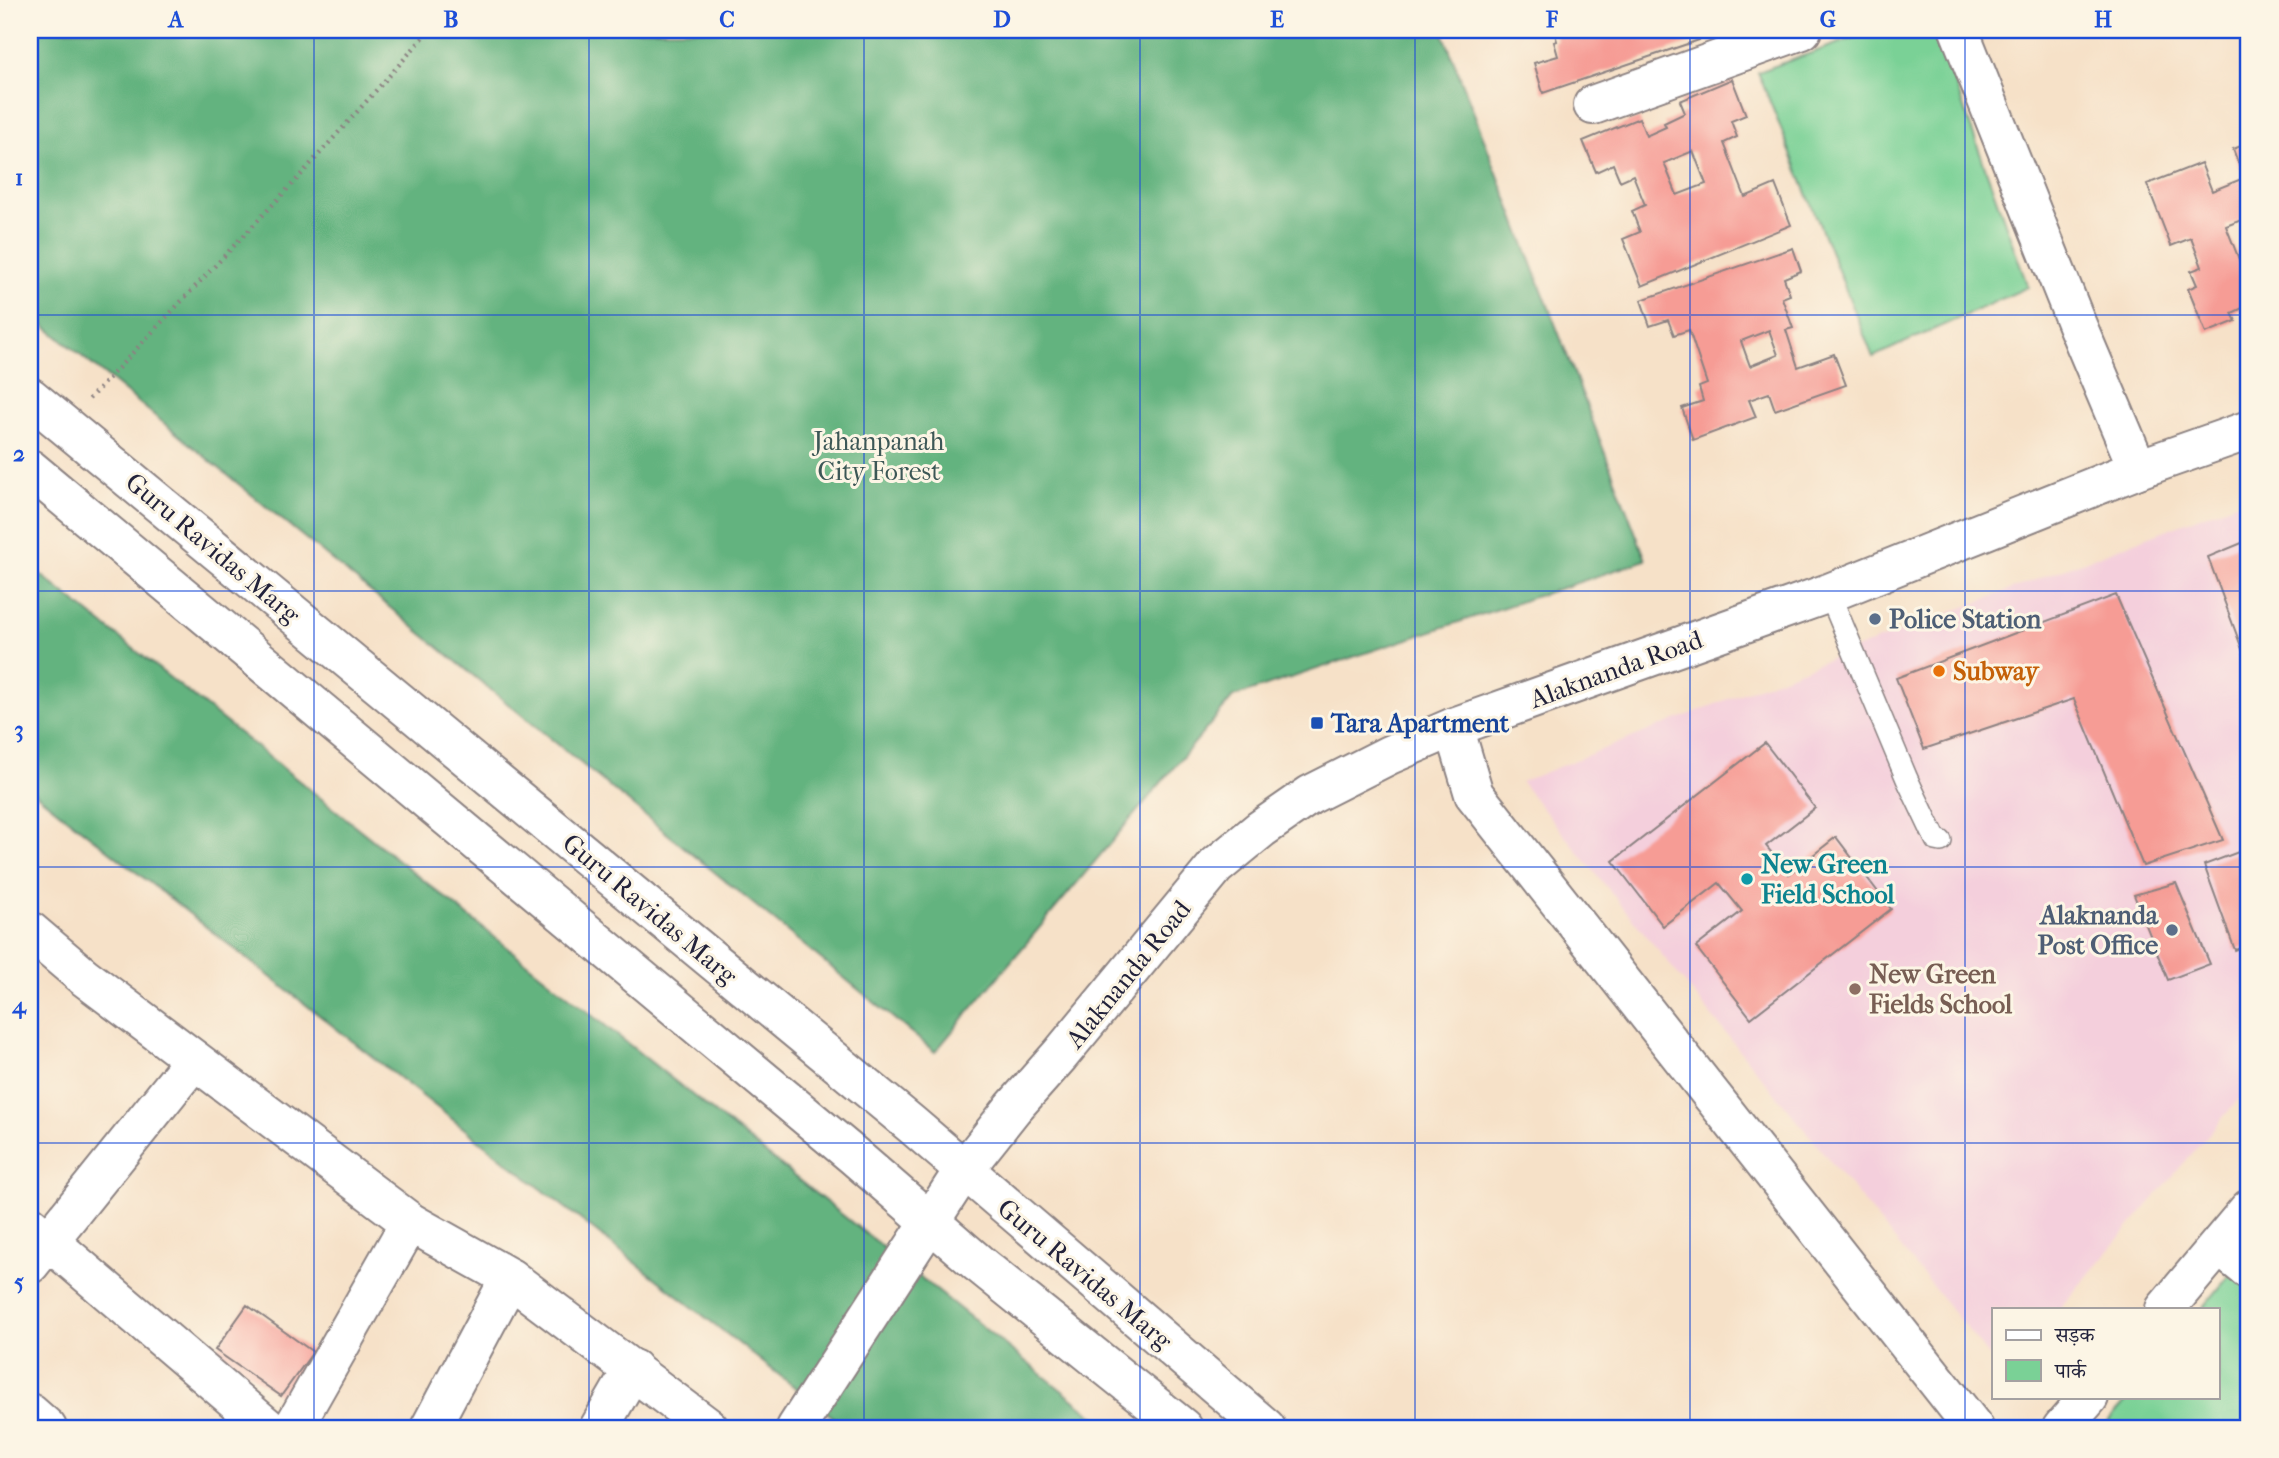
<svg xmlns="http://www.w3.org/2000/svg" width="2279" height="1458" viewBox="0 0 2279 1458" font-family="'IM FELL French Canon','Noto Serif Devanagari',serif">
	<rect width="100%" height="100%" fill="#fcf5e5"/>
	<filter id="ink" filterUnits="userSpaceOnUse"><feTurbulence type="fractalNoise" baseFrequency=".0143" numOctaves="2"/><feDisplacementMap in="SourceGraphic" scale="14" xChannelSelector="R" yChannelSelector="G"/><feConvolveMatrix kernelMatrix="1 2 1 2 8 2 1 2 1" color-interpolation-filters="sRGB"/></filter>
	<filter id="wash" filterUnits="userSpaceOnUse"><feTurbulence type="fractalNoise" baseFrequency=".00686" numOctaves="4" result="noise"/><feDisplacementMap in="SourceGraphic" scale="28" xChannelSelector="R" yChannelSelector="G"/><feGaussianBlur stdDeviation="1.57" result="paint"/><feColorMatrix in="noise" values="0 0 0 0 0 0 0 0 0 0 0 0 0 0 0 0 0 1.4 0 .05"/><feComposite in="paint" operator="in"/></filter>
	<g filter="url(#wash)">
		<rect width="100%" height="100%" fill="#f6e1c8"/>
		<path fill="#f4cfdc" d="M 2249,498 L 2249,1087 L 2059,1309 L 1994,1309 L 1994,1362 L 1521,782 L 1798,671 Z"/>
		<path fill="#7ad196" stroke="#4e7a68" stroke-width="2" d="M 1876,30 L 1936,30 L 2028,287 L 1873,357 L 1758,72 Z
			M 2233,1271 L 2249,1284 L 2249,1428 L 2103,1428 L 2129,1397 L 2218,1397 L 2218,1309 L 2202,1309 Z"/>
		<path fill="#63b37f" stroke="#426a5d" stroke-width="2" d="M 30,30 L 1442,30 L 1646,560 L 1233,697 L 935,1052 L 30,314 Z
			M 30,566 L 1109,1428 L 847,1428 L 30,789 Z"/>
		<g id="blocks">
			<path fill="#f69c95" fill-rule="evenodd" d="M 1554,30 L 1696,30 L 1699,40 L 1543,93 L 1534,63 L 1558,56 L 1554,42 L 1557,41 Z
				M 1732,79 L 1746,115 L 1731,121 L 1737,137 L 1724,143 L 1745,197 L 1775,184 L 1791,225 L 1642,286 L 1623,239 L 1640,232 L 1632,211 L 1645,205 L 1633,175 L 1620,181 L 1613,164 L 1596,172 L 1583,141 L 1639,118 L 1646,136 L 1666,127 L 1664,123 L 1685,113 L 1680,101 ZM 1693,151 L 1706,184 L 1677,195 L 1664,163 Z
				M 2249,143 L 2249,217 L 2226,226 L 2240,262 L 2249,258 L 2249,288 L 2244,290 L 2249,305 L 2232,313 L 2236,321 L 2206,333 L 2188,289 L 2197,285 L 2191,271 L 2202,267 L 2191,238 L 2171,246 L 2147,184 L 2201,163 L 2212,191 L 2244,178 L 2233,149 Z
				M 1793,248 L 1801,271 L 1784,278 L 1790,295 L 1782,298 L 1793,328 L 1786,330 L 1798,367 L 1834,354 L 1846,385 L 1775,410 L 1769,393 L 1749,400 L 1756,417 L 1693,440 L 1682,408 L 1703,401 L 1699,387 L 1707,384 L 1689,330 L 1674,335 L 1668,320 L 1650,326 L 1641,300 ZM 1769,330 L 1778,355 L 1750,366 L 1741,341 Z
				M 2249,540 L 2249,668 L 2208,557 Z
				M 2116,595 L 2223,840 L 2143,866 L 2074,699 L 1924,749 L 1896,678 Z
				M 1765,743 L 1815,808 L 1766,846 L 1789,874 L 1836,837 L 1891,909 L 1751,1018 L 1696,947 L 1742,911 L 1719,883 L 1663,926 L 1613,861 Z
				M 2249,848 L 2249,945 L 2235,950 L 2204,865 Z
				M 2176,883 L 2210,964 L 2168,980 L 2134,895 Z
				M 247,1305 L 313,1352 L 281,1396 L 215,1350 Z"/>
		</g>
	</g>
	<g filter="url(#ink)">
		<use href="#blocks" fill-opacity="0" stroke="#8c8282" stroke-width="2"/>
		<g fill="none" stroke-linecap="round" stroke-linejoin="round">
			<defs>
				<path id="service" d="M 1829,593 L 1907,779 L 1936,840 L 1941,841"/>
				<path id="minor" d="M 1959,30 L 2077,325 L 2138,469
					M 1593,105 L 1802,30
					M 1454,727 L 1474,794 L 1974,1428
					M 30,1225 L 268,1428
					M 2219,1246 L 2249,1270
					M 30,1264 L 194,1060
					M 2165,1309 L 2249,1209
					M 30,1413 L 47,1428
					M 293,1428 L 410,1222
					M 430,1428 L 510,1278
					M 599,1428 L 633,1369
					M 796,1428 L 963,1171
					M 2062,1428 L 2089,1397"/>
				<path id="tertiary" d="M 30,931 L 83,976 L 410,1222 L 510,1278 L 709,1428
					M 963,1171 L 1013,1108 L 1060,1055 L 1216,866 L 1261,829 L 1310,795 L 1389,755 L 1454,727 L 1829,593 L 2138,469 L 2249,430"/>
				<path id="secondary" d="M 30,397 L 911,1124 L 1266,1428
					M 30,469 L 854,1156 L 979,1264 L 1183,1428"/>
			</defs>
			<use href="#service" stroke="#8c8282" stroke-width="24"/>
			<use href="#minor" stroke="#8c8282" stroke-width="42"/>
			<use href="#tertiary" stroke="#8c8282" stroke-width="42"/>
			<use href="#secondary" stroke="#8c8282" stroke-width="42"/>
			<path stroke="#8c8282" stroke-width="4.5" stroke-dasharray="2 5" stroke-linecap="butt" d="M 89,399 L 298,178 L 430,30"/>
			<use href="#service" stroke="#fff" stroke-width="21"/>
			<use href="#minor" stroke="#fff" stroke-width="38"/>
			<use href="#tertiary" stroke="#fff" stroke-width="38"/>
			<use href="#secondary" stroke="#fff" stroke-width="38"/>
		</g>
	</g>
	<path fill="none" stroke="#1d4ed8" stroke-width="2" stroke-opacity="0.55" d="M 314,30 L 314,1428M 589,30 L 589,1428M 864,30 L 864,1428M 1140,30 L 1140,1428M 1415,30 L 1415,1428M 1690,30 L 1690,1428M 1965,30 L 1965,1428M 30,315 L 2249,315M 30,591 L 2249,591M 30,867 L 2249,867M 30,1143 L 2249,1143"/>
	<g fill="#5c6f8a" stroke="#fcf5e5" stroke-width="2.5">
		<circle cx="1875" cy="619" r="7"/>
		<circle cx="2172" cy="930" r="7"/>
	</g>
	<circle fill="#e8710a" stroke="#fcf5e5" stroke-width="2.5" cx="1939" cy="671" r="7"/>
	<rect fill="#1a4fb4" stroke="#fcf5e5" stroke-width="2.5" x="1310" y="716" width="14" height="14" rx="3.5"/>
	<circle fill="#0f9aa8" stroke="#fcf5e5" stroke-width="2.5" cx="1747" cy="879" r="7"/>
	<circle fill="#8d6e63" stroke="#fcf5e5" stroke-width="2.5" cx="1855" cy="989" r="7"/>
	<g text-anchor="middle" stroke-width="6" stroke-linejoin="round" paint-order="stroke">
		<g font-size="26" fill="#3c5756" stroke="#fcf5e5">
			<text x="879" y="450">Jahanpanah<tspan x="879" dy="30">City Forest</tspan></text>
		</g>
		<g font-size="26" fill="#22223b" stroke="#fcf5e5">
			<text transform="translate(213 548) rotate(40)" y="9">Guru Ravidas Marg</text>
			<text transform="translate(1616 669) rotate(-20)" y="9">Alaknanda Road</text>
			<text transform="translate(650 909) rotate(40)" y="9">Guru Ravidas Marg</text>
			<text transform="translate(1128 974) rotate(-51)" y="9">Alaknanda Road</text>
			<text transform="translate(1085 1274) rotate(40)" y="9">Guru Ravidas Marg</text>
		</g>
		<g font-size="26" font-weight="bold" fill="#4e5e75" stroke="#fcf5e5" text-anchor="start">
			<text x="1889" y="628">Police Station</text>
			<text x="2158" y="924" text-anchor="end">Alaknanda<tspan x="2158" dy="30">Post Office</tspan></text>
		</g>
		<g font-size="26" font-weight="bold" fill="#c56008" stroke="#fcf5e5" text-anchor="start">
			<text x="1953" y="680">Subway</text>
		</g>
		<g font-size="26" font-weight="bold" fill="#164399" stroke="#fcf5e5" text-anchor="start">
			<text x="1331" y="732">Tara Apartment</text>
		</g>
		<g font-size="26" font-weight="bold" fill="#0d838f" stroke="#fcf5e5" text-anchor="start">
			<text x="1761" y="873">New Green<tspan x="1761" dy="30">Field School</tspan></text>
		</g>
		<g font-size="26" font-weight="bold" fill="#785e54" stroke="#fcf5e5" text-anchor="start">
			<text x="1869" y="983">New Green<tspan x="1869" dy="30">Fields School</tspan></text>
		</g>
	</g>
	<rect width="2279" height="1458" fill="none" stroke="#fcf5e5" stroke-width="77"/>
	<rect x="1992" y="1308" width="228" height="91" fill="#fcf5e5" stroke="#a5a1a1" stroke-width="2"/>
	<rect x="2006" y="1330" width="35" height="10" fill="#ffffff" stroke="#a5a1a1" stroke-width="2"/>
	<text x="2055" y="1342" font-size="21" fill="#22223b">सड़क</text>
	<rect x="2006" y="1360" width="35" height="21" fill="#7ad196" stroke="#a5a1a1" stroke-width="2"/>
	<text x="2055" y="1378" font-size="21" fill="#22223b">पार्क</text>
	<rect x="38" y="38" width="2202" height="1382" fill="none" stroke="#1d4ed8" stroke-width="2.5"/>
	<g font-size="23" text-anchor="middle" font-weight="bold" fill="#1d4ed8">
		<text x="176" y="27">A</text>
		<text x="451" y="27">B</text>
		<text x="727" y="27">C</text>
		<text x="1002" y="27">D</text>
		<text x="1277" y="27">E</text>
		<text x="1552" y="27">F</text>
		<text x="1828" y="27">G</text>
		<text x="2103" y="27">H</text>
		<text x="19" y="185">1</text>
		<text x="19" y="461">2</text>
		<text x="19" y="737">3</text>
		<text x="19" y="1013">4</text>
		<text x="19" y="1289">5</text>
	</g>
</svg>
